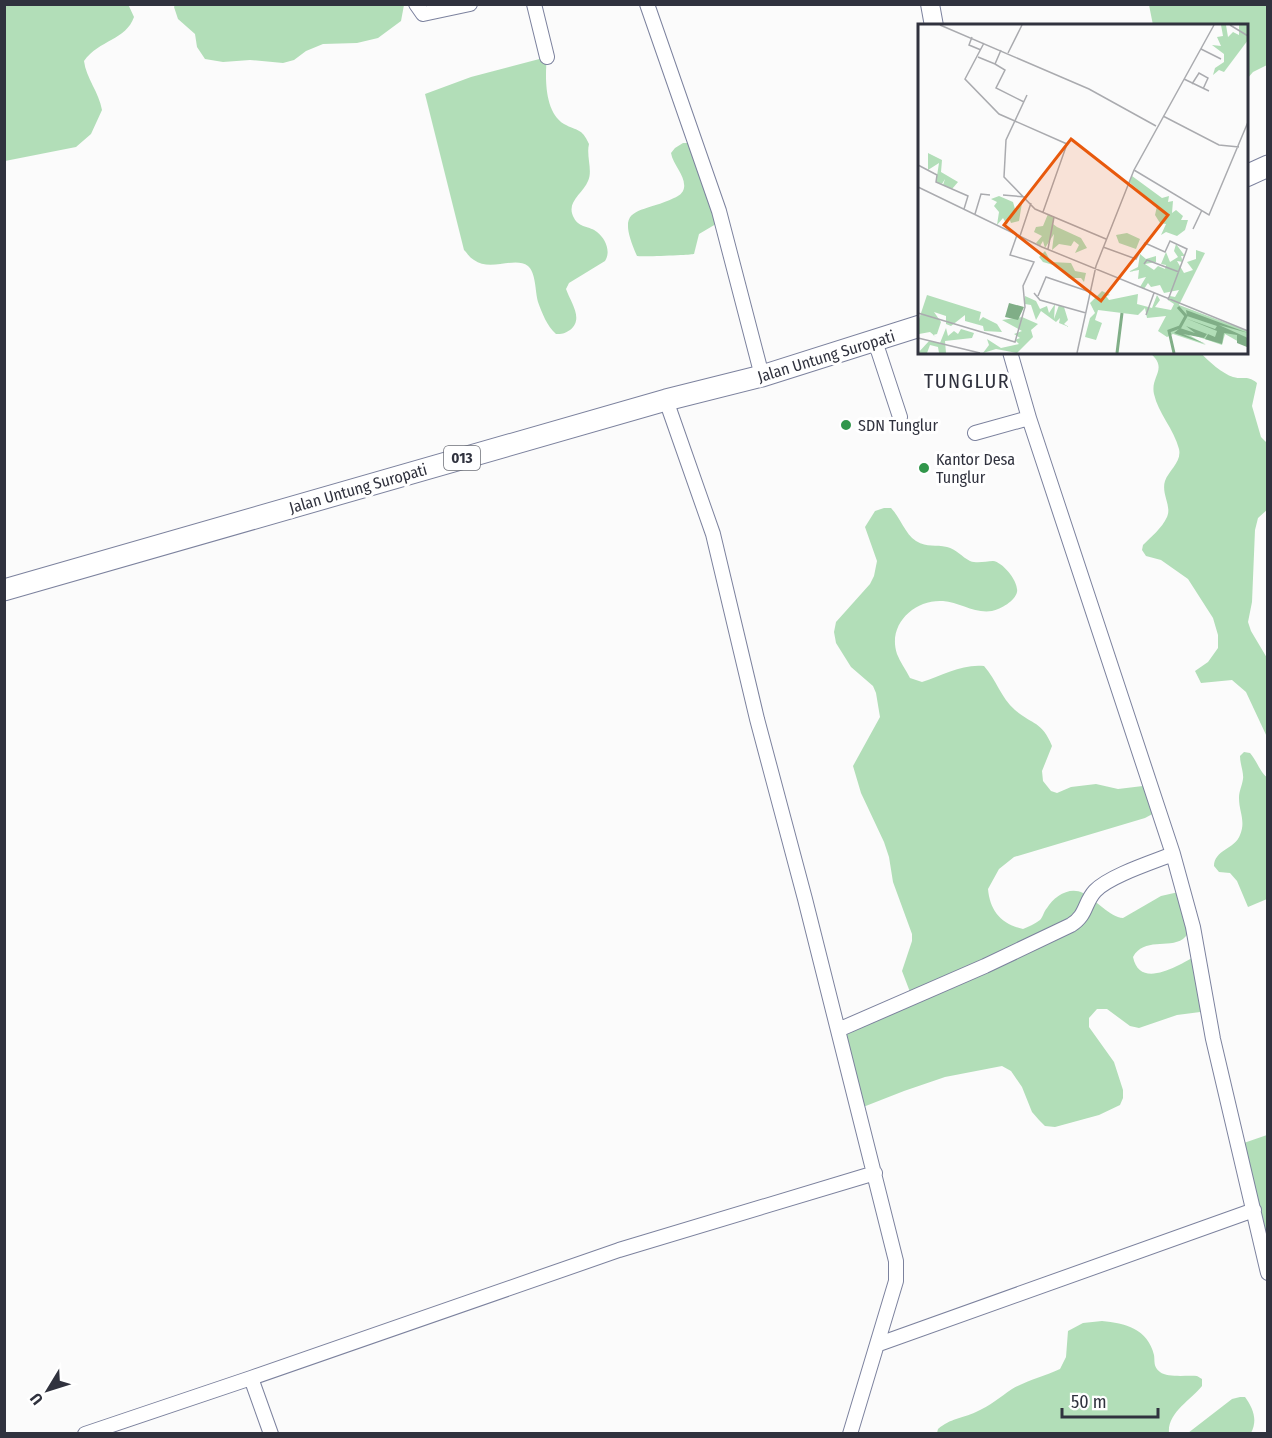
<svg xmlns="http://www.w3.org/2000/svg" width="1272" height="1438" viewBox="0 0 1272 1438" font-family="'Fira Sans Condensed',sans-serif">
	<rect width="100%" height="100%" fill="#fbfbfb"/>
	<path fill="#b2deb8" d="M 5,4 L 128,4 L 134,17 C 126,40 99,40 84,61 C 86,78 99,92 102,110 L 91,134 L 76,147 L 5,161 Z
		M 175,5 L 175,4 L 404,5 L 401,21 L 378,38 L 357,43 L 323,44 L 306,51 L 294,60 L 283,63 L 250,60 L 223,62 L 205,59 L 197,47 L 195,34 L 178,19 L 174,7 Z
		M 1149,5 L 1267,5 L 1267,65 L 1253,72 L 1247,79 L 1246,26 L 1153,25 Z
		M 547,57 C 545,76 544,112 564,124 C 578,132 581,127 589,144 C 586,156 593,171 588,181 C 583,194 565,202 574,218 C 579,228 590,226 597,232 C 606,239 611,252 605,261 L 569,283 L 566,289 C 571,303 584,319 570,330 C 564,334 562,334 556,334 C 547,326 542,313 538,302 C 535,291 536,273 528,266 C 515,256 490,272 474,260 C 470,258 467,253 464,250 L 425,94 L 471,77 Z
		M 683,143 L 696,143 L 716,224 L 699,234 L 694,254 C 691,255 640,257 637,256 C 614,204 638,215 674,198 C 679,196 683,193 684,188 C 686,176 673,165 671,153 L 675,148 Z
		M 1150,353 L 1201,353 C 1208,361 1223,374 1233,377 C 1243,380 1247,375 1257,383 L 1252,406 L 1261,437 L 1267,443 L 1268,509 L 1258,518 L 1255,530 L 1252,602 L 1248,622 L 1251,631 L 1267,658 L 1267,737 L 1246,692 L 1232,680 L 1201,683 L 1195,671 L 1208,662 L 1218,648 L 1218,635 L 1213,618 L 1188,579 L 1161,560 L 1146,556 L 1142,550 L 1143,545 C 1151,537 1162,528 1167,517 C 1172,506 1161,494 1165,481 C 1169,470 1182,462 1179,449 C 1174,429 1158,413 1154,394 C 1150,376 1169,369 1150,353 Z
		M 884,508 L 891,508 C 900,517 905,534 916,541 C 928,548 935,544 947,547 C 956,549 962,557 970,561 C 978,564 986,561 993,561 C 1003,562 1019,582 1017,592 C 1015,601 1001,609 992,611 C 975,614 959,602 943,601 C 915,599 887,624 897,654 C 900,662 906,670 910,678 L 922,682 C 944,675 961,664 984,666 C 996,679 1001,698 1015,710 C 1032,725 1042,721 1052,746 L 1042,771 L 1043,781 L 1051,791 L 1057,793 L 1071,787 L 1096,784 L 1118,789 L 1143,786 L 1150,788 L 1158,811 L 1145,818 L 1014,857 L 999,869 L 988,889 C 990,911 1001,924 1023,929 C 1028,927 1035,924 1040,920 C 1043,917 1044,911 1047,908 C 1054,896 1070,886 1083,893 C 1096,900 1110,917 1123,918 L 1161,896 L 1183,891 L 1193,927 C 1190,930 1187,936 1183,939 C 1168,949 1144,937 1133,957 C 1140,991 1180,964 1198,955 L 1208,1011 L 1177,1015 L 1139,1028 L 1130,1026 L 1107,1009 L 1097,1009 L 1089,1018 L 1089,1027 L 1114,1062 L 1123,1090 L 1123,1098 L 1120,1105 L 1099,1115 L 1055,1127 L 1045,1126 L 1039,1120 L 1032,1112 L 1022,1087 L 1011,1071 L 1002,1066 L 945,1077 L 904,1091 L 858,1109 L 838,1030 L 910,992 L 902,971 L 912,941 L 912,934 L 893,882 L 889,857 L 884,842 L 861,793 L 853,766 L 880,717 L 876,693 L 873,686 L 851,667 L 836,643 L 834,632 L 836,622 L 870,584 L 874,576 L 877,561 L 865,527 L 875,511 Z
		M 1244,752 L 1250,753 C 1257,761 1261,774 1268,778 L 1267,899 L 1248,907 L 1237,881 L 1230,873 L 1219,872 L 1214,866 C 1214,850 1235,849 1240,835 C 1246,821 1239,812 1239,798 C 1239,791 1242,786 1243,779 C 1244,773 1240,764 1240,756 Z
		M 1267,1135 L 1267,1243 L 1238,1145 Z
		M 1102,1321 C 1125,1323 1148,1329 1154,1355 C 1155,1361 1153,1367 1160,1372 C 1168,1378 1187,1375 1197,1376 L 1202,1379 L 1202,1386 C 1191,1400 1167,1413 1169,1433 L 937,1433 L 938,1429 C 951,1418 961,1419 976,1412 C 990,1406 1000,1397 1012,1389 C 1028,1380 1045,1376 1060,1369 L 1066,1357 L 1068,1331 L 1083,1323 Z
		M 1240,1397 L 1245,1397 C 1253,1408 1258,1420 1251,1433 L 1188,1433 L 1232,1399 Z"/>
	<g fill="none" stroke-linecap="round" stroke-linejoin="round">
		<defs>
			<path id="street" d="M 416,4 L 423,14 L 470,4
				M 534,4 L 547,57
				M 647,4 L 719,211 L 762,376
				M 875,341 L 900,417
				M 1010,352 L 1029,418 L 1173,854 L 1193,927 L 1213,1039 L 1268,1273
				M 666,400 L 713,534 L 757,719 L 805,899 L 896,1261 L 896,1281 L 850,1434
				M 975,433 L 1029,418
				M 838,1030 L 985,966 L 1071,925 C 1087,915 1084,903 1095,891 C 1109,876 1153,862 1173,854
				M 879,1344 L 1254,1210
				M 251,1378 L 271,1434
				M 85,1434 L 251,1378 L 619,1250 L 875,1173"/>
			<path id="secondary" d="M 930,4 L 934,26"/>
			<path id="primary" d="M 1246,176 L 1268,166
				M 4,590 L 666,400 L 762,376 L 920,326"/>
		</defs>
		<use href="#street" stroke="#7c829e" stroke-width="16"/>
		<use href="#secondary" stroke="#7c829e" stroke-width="20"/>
		<use href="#primary" stroke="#7c829e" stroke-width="23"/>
		<use href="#street" stroke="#fff" stroke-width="14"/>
		<use href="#secondary" stroke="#fff" stroke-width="18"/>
		<use href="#primary" stroke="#fff" stroke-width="21"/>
	</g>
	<g fill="#31964b" stroke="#fff" stroke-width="2">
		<circle cx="846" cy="425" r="6"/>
		<circle cx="924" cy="468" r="6"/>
	</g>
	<g text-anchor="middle" stroke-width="6" stroke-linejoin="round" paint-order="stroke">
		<rect fill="#fff" stroke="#6e7078" stroke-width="1.5" x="444" y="446" width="36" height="24" rx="4.5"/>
		<g font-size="15" font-weight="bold" fill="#30323e">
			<text x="462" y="463">013</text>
		</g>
		<g font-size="16" fill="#30323e" stroke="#fff">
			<text transform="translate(826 356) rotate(-17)" y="6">Jalan Untung Suropati</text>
			<text transform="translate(358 488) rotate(-16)" y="6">Jalan Untung Suropati</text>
		</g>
		<g font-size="16" fill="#30323e" stroke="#fff" text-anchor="start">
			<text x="858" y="431">SDN Tunglur</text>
			<text x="936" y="465">Kantor Desa<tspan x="936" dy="18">Tunglur</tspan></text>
		</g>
		<g font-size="20" letter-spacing="1.5" fill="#30323e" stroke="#fff">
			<text x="967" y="388">TUNGLUR</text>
		</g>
	</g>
	<g transform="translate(918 24)">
		<rect width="330" height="330" fill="#fbfbfb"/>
		<path d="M 303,1 L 308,1 L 310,13 L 315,8 L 321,11 L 321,1 L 330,1 L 330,16 L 306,48 L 301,46 L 295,51 L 297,44 L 306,38 L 306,30 L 294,21 L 303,22 L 299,13 L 305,12 ZM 10,129 L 24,136 L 23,148 L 40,158 L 34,165 L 25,161 L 27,155 L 24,160 L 18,158 L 21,139 L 10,146 ZM 214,152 L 244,174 L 251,172 L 250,178 L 255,177 L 254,189 L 258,186 L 265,192 L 263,196 L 270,196 L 267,206 L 259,212 L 248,208 L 243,211 L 248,200 L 242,199 L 237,191 L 239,182 L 211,158 ZM 81,172 L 95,178 L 97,185 L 104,179 L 101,197 L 93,199 L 91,194 L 89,201 L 85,194 L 79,201 L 81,188 L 76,182 L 79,178 L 73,175 ZM 130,190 L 136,193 L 135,200 L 139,203 L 163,214 L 169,224 L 157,229 L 161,221 L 156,217 L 153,222 L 141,220 L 134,226 L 136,210 L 127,224 L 125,217 L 122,222 L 118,219 L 124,212 L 116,208 L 118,203 L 125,202 ZM 209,209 L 222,215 L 218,225 L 201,219 L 198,211 ZM 258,220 L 267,232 L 263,232 L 265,238 L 259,237 L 266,249 L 275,246 L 269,238 L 278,235 L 278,226 L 287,229 L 261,281 L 330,307 L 330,314 L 320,312 L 330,316 L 325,316 L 330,318 L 330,323 L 307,310 L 304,321 L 266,308 L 288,321 L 255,310 L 249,313 L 240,307 L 248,292 L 229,294 L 227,284 L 220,291 L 180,286 L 177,296 L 184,299 L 178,316 L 167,313 L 172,294 L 177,289 L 172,279 L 184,267 L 192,271 L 188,272 L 191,276 L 220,270 L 219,280 L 234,284 L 239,271 L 242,276 L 237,283 L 253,286 L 256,280 L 250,276 L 252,272 L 257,273 L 261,266 L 246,269 L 242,261 L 233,263 L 230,259 L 226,265 L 222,263 L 228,253 L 220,255 L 221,246 L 210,248 L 220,243 L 222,230 L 228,235 L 238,232 L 238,238 L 227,240 L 236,246 L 240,242 L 247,245 L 248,241 L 243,240 L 248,228 L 252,238 L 260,233 L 256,227 ZM 127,227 L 133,238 L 153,239 L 157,247 L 168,249 L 166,258 L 163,254 L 151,254 L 142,243 L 125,238 L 121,233 ZM 9,271 L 63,288 L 61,297 L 65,293 L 79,300 L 84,308 L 66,307 L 65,302 L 47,297 L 47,291 L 33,302 L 28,300 L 28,292 L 16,288 L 23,298 L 19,310 L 15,311 L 18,313 L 12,308 L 1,310 L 0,298 ZM 107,272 L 118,277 L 122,285 L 129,282 L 131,289 L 137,280 L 136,295 L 141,281 L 146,283 L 150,296 L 146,300 L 151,303 L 141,299 L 142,294 L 138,298 L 123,287 L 118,296 L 113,281 L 107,280 ZM 104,293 L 120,300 L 113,306 L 115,313 L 99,329 L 78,325 L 65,329 L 71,321 L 69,315 L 83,324 L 101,320 L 97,316 L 102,314 L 96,310 L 104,307 L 84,296 ZM 28,304 L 30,312 L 36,307 L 40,310 L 43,305 L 56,309 L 54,314 L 27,317 L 28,329 L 21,329 L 20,323 L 12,321 L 9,329 L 0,329 L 11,317 L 22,319 Z" fill="#b2deb8"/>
		<path d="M 91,279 L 106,283 L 100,296 L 87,293 ZM 268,286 L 330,309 L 301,301 L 330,314 L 329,323 L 319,319 L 319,311 L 306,309 L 304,320 L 287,315 L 290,310 L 297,313 L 299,307 L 267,294 L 297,305 L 299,302 L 269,292 ZM 268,302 L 289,310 L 286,314 L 265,310 L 288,320 L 256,309 L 262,304 L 277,309 Z" fill="#80ae87"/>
		<path fill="none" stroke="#80ae87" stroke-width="3" d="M 199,329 L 204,289M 256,329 L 251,307 L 262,303 L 268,292 L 260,283"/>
		<path fill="none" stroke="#aaabaf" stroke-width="1.5" d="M 22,1 L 171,65 L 238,102M 312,1 L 330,12M 54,13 L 51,21 L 63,26M 66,19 L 47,55 L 81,90 L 149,120 L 125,188M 283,25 L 303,35M 90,29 L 104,1M 60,33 L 77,40 L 83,26M 77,40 L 87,46 L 78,64 L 106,78M 266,55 L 291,67M 274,60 L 281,49 L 290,54 L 285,65M 109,71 L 88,116 L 86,153 L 117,185 L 188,215M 245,92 L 301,121 L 321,123M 0,141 L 19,151 L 18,158 L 50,172 L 46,185M 216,146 L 291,191 L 330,98M 0,163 L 124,223 L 330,307M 85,171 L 108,173M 57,190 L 63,170 L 72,171M 275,205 L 284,186M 102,212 L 113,179M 185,223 L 218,235 L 227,219 L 247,228 L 252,217 L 269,225 L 250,276M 130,225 L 136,193M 226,240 L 229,236 L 261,248M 116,269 L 122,276 L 168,289M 120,272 L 128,253 L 172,268M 0,289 L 97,318 L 107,283 L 105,262 L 116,238 L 92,231 L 99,211M 228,291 L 236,269M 0,314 L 62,329M 159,329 L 178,242 L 216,146 L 296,1"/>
		<path fill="#e8590c" fill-opacity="0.15" stroke="#e8590c" stroke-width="3" d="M 153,115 L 250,191 L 183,277 L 86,201 Z"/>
		<rect width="330" height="330" fill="none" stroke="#30323e" stroke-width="3"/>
	</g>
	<rect width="1272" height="1438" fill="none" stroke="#30323e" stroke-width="12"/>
	<g transform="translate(48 1390) rotate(232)" stroke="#ffffff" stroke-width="4.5" paint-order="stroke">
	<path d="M0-4.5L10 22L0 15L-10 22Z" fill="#30323e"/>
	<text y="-9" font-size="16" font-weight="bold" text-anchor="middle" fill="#30323e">U</text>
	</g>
	<path d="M1062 1408v9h96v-9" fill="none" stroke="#30323e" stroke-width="3"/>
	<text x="1071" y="1408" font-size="18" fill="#30323e" stroke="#ffffff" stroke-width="4.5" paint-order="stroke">50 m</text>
</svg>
